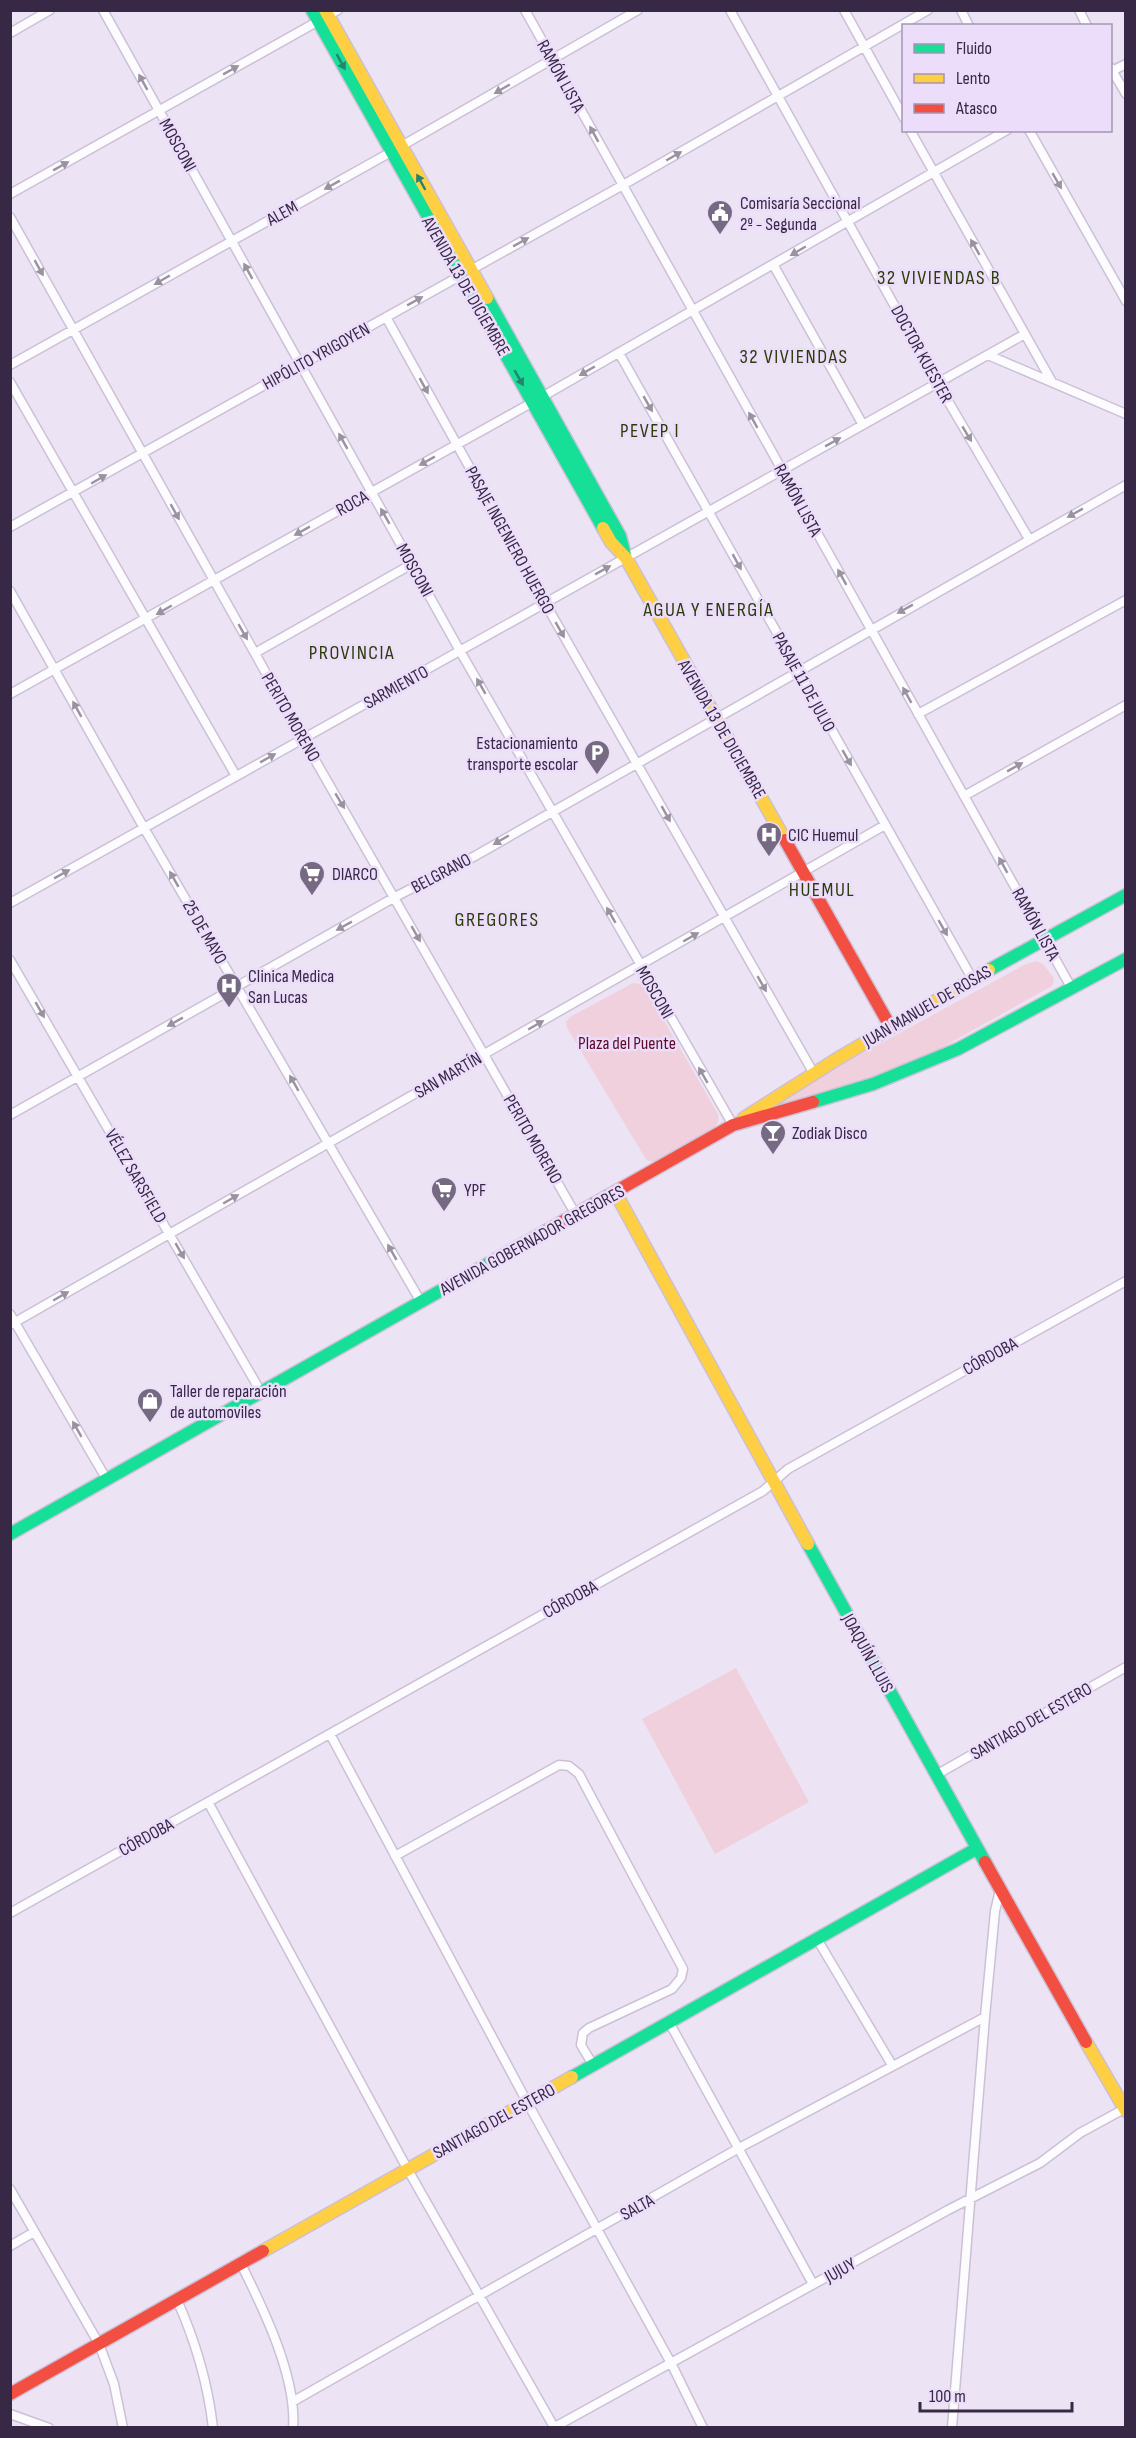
<svg xmlns="http://www.w3.org/2000/svg" width="1136" height="2438" viewBox="0 0 1136 2438" font-family="'Sofia Sans Condensed',sans-serif">
	<rect width="100%" height="100%" fill="#ece4f4"/>
	<path fill="#f0d0dc" d="M 1036,961 L 1043,964 L 1054,978 L 1052,986 L 932,1053 L 889,1072 L 774,1109 L 769,1107 L 775,1101 L 1026,964 Z
		M 633,983 L 641,984 L 647,991 L 718,1114 C 720,1123 716,1127 708,1132 L 655,1162 L 648,1161 L 644,1156 L 567,1028 L 566,1022 L 570,1017 Z
		M 736,1668 L 809,1802 L 715,1854 L 642,1719 Z"/>
	<g fill="none" stroke-linecap="round" stroke-linejoin="round">
		<defs>
			<path id="street" d="M 103,10 L 460,651 L 733,1125
				M 525,10 L 1072,989
				M 730,10 L 938,384 L 1029,539
				M 844,10 L 904,118
				M 961,10 L 969,26
				M 1079,10 L 1087,26
				M 10,33 L 50,10
				M 1110,67 L 1126,94
				M 1110,72 L 1126,64
				M 910,130 L 1052,382
				M 1029,130 L 1126,301
				M 10,194 L 338,10
				M 10,217 L 303,739 L 576,1215
				M 774,266 L 863,425
				M 386,317 L 545,603 L 813,1072
				M 619,353 L 973,980
				M 988,355 L 1126,414
				M 10,365 L 391,152 L 638,10
				M 10,382 L 236,776
				M 10,527 L 623,185 L 928,10
				M 10,591 L 144,828 L 421,1302
				M 255,653 L 412,564
				M 10,694 L 533,402 L 1007,130
				M 918,714 L 1126,600
				M 964,796 L 1126,705
				M 10,903 L 1025,334
				M 10,960 L 261,1392
				M 10,1115 L 395,897 L 475,856 L 1126,485
				M 10,1314 L 107,1480
				M 10,1325 L 885,825
				M 330,1734 L 527,2102 L 671,2363 L 703,2428
				M 936,1775 L 1126,1667
				M 208,1802 L 408,2170 L 554,2427
				M 395,1856 L 559,1765 L 569,1766 L 579,1774 L 683,1969 L 681,1978 L 672,1989 L 589,2028 L 583,2033 L 581,2045 L 593,2065
				M 10,1913 L 763,1491 L 788,1469 L 1126,1281
				M 817,1939 L 892,2065
				M 669,2022 L 813,2284
				M 10,2189 L 99,2344 L 114,2384 L 123,2428
				M 10,2246 L 34,2232
				M 241,2264 C 263,2308 297,2377 293,2428
				M 177,2300 C 195,2340 208,2384 213,2428
				M 292,2402 L 739,2148 L 985,2017
				M 10,2414 L 49,2428
				M 553,2428 L 948,2210 L 1040,2163 L 1080,2133 L 1124,2109
				M 952,2428 L 985,2017 L 995,1911 L 1000,1890"/>
			<path id="fast" d="M 312,10 L 603,528
				M 487,298 L 620,536 L 625,555
				M 989,970 L 1126,895
				M 813,1102 L 873,1084 L 958,1049 L 1126,959
				M 10,1534 L 546,1231
				M 808,1544 L 985,1862
				M 572,2077 L 976,1849"/>
			<path id="slow" d="M 325,10 L 487,298
				M 603,528 L 611,542 L 626,558 L 785,840
				M 744,1118 L 837,1059 L 989,970
				M 615,1192 L 808,1544
				M 1086,2042 L 1126,2111
				M 263,2251 L 572,2077"/>
			<path id="jam" d="M 785,840 L 890,1026
				M 546,1231 L 733,1125 L 813,1102
				M 985,1862 L 1086,2042
				M 10,2394 L 263,2251"/>
		</defs>
		<use href="#street" stroke="#ccc0d6" stroke-width="11"/>
		<use href="#fast" stroke="#ccc0d6" stroke-width="15"/>
		<use href="#slow" stroke="#ccc0d6" stroke-width="15"/>
		<use href="#jam" stroke="#ccc0d6" stroke-width="15"/>
		<use href="#street" stroke="#fcfbfd" stroke-width="8"/>
		<use href="#fast" stroke="#16e098" stroke-width="12"/>
		<use href="#slow" stroke="#ffcf43" stroke-width="12"/>
		<use href="#jam" stroke="#f24e42" stroke-width="12"/>
	</g>
	<defs><path id="oneway-solid" d="M-6-.8H1V-3.2L6.5 0L1 3.2V.8H-6Z" transform="scale(1.5)"/></defs>
	<g fill="#26846e">
		<use href="#oneway-solid" transform="translate(341 62) rotate(61)"/>
		<use href="#oneway-solid" transform="translate(421 182) rotate(-119)"/>
		<use href="#oneway-solid" transform="translate(519 378) rotate(60)"/>
	</g>
	<g fill="#9a92a1">
		<use href="#oneway-solid" transform="translate(231 70) rotate(-29)"/>
		<use href="#oneway-solid" transform="translate(143 82) rotate(-119)"/>
		<use href="#oneway-solid" transform="translate(502 89) rotate(150)"/>
		<use href="#oneway-solid" transform="translate(594 134) rotate(-119)"/>
		<use href="#oneway-solid" transform="translate(674 156) rotate(-30)"/>
		<use href="#oneway-solid" transform="translate(61 166) rotate(-29)"/>
		<use href="#oneway-solid" transform="translate(1057 181) rotate(60)"/>
		<use href="#oneway-solid" transform="translate(332 185) rotate(151)"/>
		<use href="#oneway-solid" transform="translate(521 242) rotate(-29)"/>
		<use href="#oneway-solid" transform="translate(975 247) rotate(-120)"/>
		<use href="#oneway-solid" transform="translate(798 251) rotate(150)"/>
		<use href="#oneway-solid" transform="translate(39 268) rotate(61)"/>
		<use href="#oneway-solid" transform="translate(248 271) rotate(-119)"/>
		<use href="#oneway-solid" transform="translate(162 280) rotate(150)"/>
		<use href="#oneway-solid" transform="translate(415 301) rotate(-29)"/>
		<use href="#oneway-solid" transform="translate(587 371) rotate(150)"/>
		<use href="#oneway-solid" transform="translate(424 386) rotate(61)"/>
		<use href="#oneway-solid" transform="translate(648 404) rotate(60)"/>
		<use href="#oneway-solid" transform="translate(753 420) rotate(-119)"/>
		<use href="#oneway-solid" transform="translate(967 434) rotate(59)"/>
		<use href="#oneway-solid" transform="translate(343 441) rotate(-119)"/>
		<use href="#oneway-solid" transform="translate(833 442) rotate(-29)"/>
		<use href="#oneway-solid" transform="translate(427 461) rotate(151)"/>
		<use href="#oneway-solid" transform="translate(99 479) rotate(-30)"/>
		<use href="#oneway-solid" transform="translate(175 512) rotate(61)"/>
		<use href="#oneway-solid" transform="translate(1075 513) rotate(151)"/>
		<use href="#oneway-solid" transform="translate(385 516) rotate(-120)"/>
		<use href="#oneway-solid" transform="translate(302 531) rotate(151)"/>
		<use href="#oneway-solid" transform="translate(737 562) rotate(61)"/>
		<use href="#oneway-solid" transform="translate(603 570) rotate(-29)"/>
		<use href="#oneway-solid" transform="translate(842 577) rotate(-119)"/>
		<use href="#oneway-solid" transform="translate(905 609) rotate(151)"/>
		<use href="#oneway-solid" transform="translate(164 610) rotate(150)"/>
		<use href="#oneway-solid" transform="translate(560 630) rotate(60)"/>
		<use href="#oneway-solid" transform="translate(243 632) rotate(60)"/>
		<use href="#oneway-solid" transform="translate(481 686) rotate(-120)"/>
		<use href="#oneway-solid" transform="translate(907 695) rotate(-119)"/>
		<use href="#oneway-solid" transform="translate(77 709) rotate(-119)"/>
		<use href="#oneway-solid" transform="translate(268 758) rotate(-29)"/>
		<use href="#oneway-solid" transform="translate(847 758) rotate(60)"/>
		<use href="#oneway-solid" transform="translate(1015 767) rotate(-29)"/>
		<use href="#oneway-solid" transform="translate(340 801) rotate(59)"/>
		<use href="#oneway-solid" transform="translate(666 814) rotate(61)"/>
		<use href="#oneway-solid" transform="translate(501 840) rotate(150)"/>
		<use href="#oneway-solid" transform="translate(1003 865) rotate(-119)"/>
		<use href="#oneway-solid" transform="translate(62 874) rotate(-29)"/>
		<use href="#oneway-solid" transform="translate(174 879) rotate(-120)"/>
		<use href="#oneway-solid" transform="translate(611 915) rotate(-120)"/>
		<use href="#oneway-solid" transform="translate(344 926) rotate(151)"/>
		<use href="#oneway-solid" transform="translate(943 928) rotate(60)"/>
		<use href="#oneway-solid" transform="translate(416 934) rotate(60)"/>
		<use href="#oneway-solid" transform="translate(691 937) rotate(-30)"/>
		<use href="#oneway-solid" transform="translate(762 984) rotate(60)"/>
		<use href="#oneway-solid" transform="translate(40 1010) rotate(60)"/>
		<use href="#oneway-solid" transform="translate(175 1022) rotate(151)"/>
		<use href="#oneway-solid" transform="translate(536 1025) rotate(-30)"/>
		<use href="#oneway-solid" transform="translate(703 1075) rotate(-120)"/>
		<use href="#oneway-solid" transform="translate(294 1083) rotate(-120)"/>
		<use href="#oneway-solid" transform="translate(231 1199) rotate(-30)"/>
		<use href="#oneway-solid" transform="translate(180 1251) rotate(60)"/>
		<use href="#oneway-solid" transform="translate(392 1252) rotate(-120)"/>
		<use href="#oneway-solid" transform="translate(61 1296) rotate(-30)"/>
		<use href="#oneway-solid" transform="translate(77 1429) rotate(-120)"/>
	</g>
	<defs>
		<symbol id="civic-pin" viewBox="-11 -11 22 30"><path d="M0 17L-7.5 6A9.5 9.5 0 1 1 7.5 6Z" fill="#766a82" stroke="#ecddfb"/><path d="M-.6-6.5H3V-4.5H.6V-3L4-1V1h2V6H-6V1h2V-1L-.6-3ZM-1.2 2.5V6h2.4V2.5Z" fill="#fff"/></symbol>
		<symbol id="parking-pin" viewBox="-11 -11 22 30"><path d="M0 17L-7.5 6A9.5 9.5 0 1 1 7.5 6Z" fill="#766a82" stroke="#ecddfb"/><path d="M-3.5-5.5H1a3.5 3.5 0 0 1 0 7H-1V5.5H-3.5ZM-1-3.4V-.6H.8a1.4 1.4 0 0 0 0-2.8Z" fill="#fff"/></symbol>
		<symbol id="hospital-pin" viewBox="-11 -11 22 30"><path d="M0 17L-7.5 6A9.5 9.5 0 1 1 7.5 6Z" fill="#766a82" stroke="#ecddfb"/><path d="M-5-5h3v3.5h4V-5h3V5h-3V1.5h-4V5h-3Z" fill="#fff"/></symbol>
		<symbol id="supermarket-pin" viewBox="-11 -11 22 30"><path d="M0 17L-7.5 6A9.5 9.5 0 1 1 7.5 6Z" fill="#766a82" stroke="#ecddfb"/><path d="M-6-5.5h2.5l.6 2H6L4.5 2H-2.5L-4.4-4H-6ZM-1.5 3.2a1.3 1.3 0 1 0 .1 0ZM3 3.2a1.3 1.3 0 1 0 .1 0Z" fill="#fff"/></symbol>
		<symbol id="bar-pin" viewBox="-11 -11 22 30"><path d="M0 17L-7.5 6A9.5 9.5 0 1 1 7.5 6Z" fill="#766a82" stroke="#ecddfb"/><path d="M-6-5H6L.8 .8V4.5H3.5V6h-7V4.5H-.8V.8Z" fill="#fff"/></symbol>
		<symbol id="shop-pin" viewBox="-11 -11 22 30"><path d="M0 17L-7.5 6A9.5 9.5 0 1 1 7.5 6Z" fill="#766a82" stroke="#ecddfb"/><path d="M-5-2.5h2.3a2.7 3.5 0 0 1 5.4 0H5L5.5 6h-11ZM-1.5-2.5h3a1.5 2.3 0 0 0-3 0Z" fill="#fff"/></symbol>
	</defs>
	<g fill-rule="evenodd">
		<use href="#civic-pin" x="705" y="198" width="30" height="40"/>
		<use href="#parking-pin" x="582" y="738" width="30" height="40"/>
		<use href="#hospital-pin" x="754" y="820" width="30" height="40"/>
		<use href="#supermarket-pin" x="297" y="859" width="30" height="40"/>
		<use href="#hospital-pin" x="214" y="971" width="30" height="40"/>
		<use href="#bar-pin" x="758" y="1118" width="30" height="40"/>
		<use href="#supermarket-pin" x="429" y="1175" width="30" height="40"/>
		<use href="#shop-pin" x="135" y="1386" width="30" height="40"/>
	</g>
	<g text-anchor="middle" stroke-width="5" stroke-linejoin="round" paint-order="stroke">
		<g font-size="18" fill="#372945" stroke="#ecddfb">
			<text transform="translate(561 76) rotate(61)" y="6">RAMÓN LISTA</text>
			<text transform="translate(178 145) rotate(61)" y="6">MOSCONI</text>
			<text transform="translate(282 213) rotate(-29)" y="6">ALEM</text>
			<text transform="translate(466 286) rotate(60)" y="6">AVENIDA 13 DE DICIEMBRE</text>
			<text transform="translate(922 354) rotate(61)" y="6">DOCTOR KUESTER</text>
			<text transform="translate(316 356) rotate(-29)" y="6">HIPÓLITO YRIGOYEN</text>
			<text transform="translate(798 500) rotate(61)" y="6">RAMÓN LISTA</text>
			<text transform="translate(352 503) rotate(-29)" y="6">ROCA</text>
			<text transform="translate(510 540) rotate(61)" y="6">PASAJE INGENIERO HUERGO</text>
			<text transform="translate(415 570) rotate(61)" y="6">MOSCONI</text>
			<text transform="translate(804 682) rotate(61)" y="6">PASAJE 11 DE JULIO</text>
			<text transform="translate(396 687) rotate(-29)" y="6">SARMIENTO</text>
			<text transform="translate(291 717) rotate(60)" y="6">PERITO MORENO</text>
			<text transform="translate(722 729) rotate(60)" y="6">AVENIDA 13 DE DICIEMBRE</text>
			<text transform="translate(441 873) rotate(-28)" y="6">BELGRANO</text>
			<text transform="translate(1036 924) rotate(61)" y="6">RAMÓN LISTA</text>
			<text transform="translate(205 932) rotate(60)" y="6">25 DE MAYO</text>
			<text transform="translate(655 992) rotate(60)" y="6">MOSCONI</text>
			<text transform="translate(927 1006) rotate(-30)" y="6">JUAN MANUEL DE ROSAS</text>
			<text transform="translate(448 1075) rotate(-30)" y="6">SAN MARTÍN</text>
			<text transform="translate(533 1139) rotate(60)" y="6">PERITO MORENO</text>
			<text transform="translate(136 1176) rotate(60)" y="6">VÉLEZ SARSFIELD</text>
			<text transform="translate(532 1240) rotate(-29)" y="6">AVENIDA GOBERNADOR GREGORES</text>
			<text transform="translate(990 1356) rotate(-29)" y="6">CÓRDOBA</text>
			<text transform="translate(570 1599) rotate(-29)" y="6">CÓRDOBA</text>
			<text transform="translate(868 1653) rotate(61)" y="6">JOAQUÍN LLUIS</text>
			<text transform="translate(1031 1721) rotate(-30)" y="6">SANTIAGO DEL ESTERO</text>
			<text transform="translate(146 1837) rotate(-29)" y="6">CÓRDOBA</text>
			<text transform="translate(494 2121) rotate(-29)" y="6">SANTIAGO DEL ESTERO</text>
			<text transform="translate(637 2207) rotate(-29)" y="6">SALTA</text>
			<text transform="translate(840 2270) rotate(-29)" y="6">JUJUY</text>
		</g>
		<g font-size="18" fill="#372945" stroke="#ecddfb" text-anchor="start">
			<text x="740" y="209">Comisaría Seccional<tspan x="740" dy="21">2º - Segunda</tspan></text>
			<text x="578" y="749" text-anchor="end">Estacionamiento<tspan x="578" dy="21">transporte escolar</tspan></text>
			<text x="788" y="841">CIC Huemul</text>
			<text x="332" y="880">DIARCO</text>
			<text x="248" y="982">Clinica Medica<tspan x="248" dy="21">San Lucas</tspan></text>
			<text x="792" y="1139">Zodiak Disco</text>
			<text x="464" y="1196">YPF</text>
			<text x="170" y="1397">Taller de reparación<tspan x="170" dy="21">de automoviles</tspan></text>
		</g>
		<g font-size="18" fill="#5e0a28" stroke="#ecddfb">
			<text x="627" y="1049">Plaza del Puente</text>
		</g>
		<g font-size="20" letter-spacing="1.5" fill="#2a3d05" stroke="#ecddfb">
			<text x="939" y="284">32 VIVIENDAS B</text>
			<text x="794" y="363">32 VIVIENDAS</text>
			<text x="650" y="437">PEVEP I</text>
			<text x="709" y="616">AGUA Y ENERGÍA</text>
			<text x="352" y="659">PROVINCIA</text>
			<text x="822" y="896">HUEMUL</text>
			<text x="497" y="926">GREGORES</text>
		</g>
	</g>
	<rect width="1136" height="2438" fill="none" stroke="#372945" stroke-width="24"/>
	<rect x="902" y="24" width="210" height="108" fill="#ecddfb" stroke="#a495b2" stroke-width="1.5"/>
	<rect x="914" y="44" width="30" height="9" fill="#16e098" stroke="#a495b2" stroke-width="1.5"/>
	<text x="956" y="54" font-size="18" fill="#372945">Fluido</text>
	<rect x="914" y="74" width="30" height="9" fill="#ffcf43" stroke="#a495b2" stroke-width="1.5"/>
	<text x="956" y="84" font-size="18" fill="#372945">Lento</text>
	<rect x="914" y="104" width="30" height="9" fill="#f24e42" stroke="#a495b2" stroke-width="1.5"/>
	<text x="956" y="114" font-size="18" fill="#372945">Atasco</text>
	<path d="M920 2402v9h152v-9" fill="none" stroke="#372945" stroke-width="3"/>
	<text x="929" y="2402" font-size="18" fill="#372945" stroke="#ecddfb" stroke-width="4.5" paint-order="stroke">100 m</text>
</svg>
